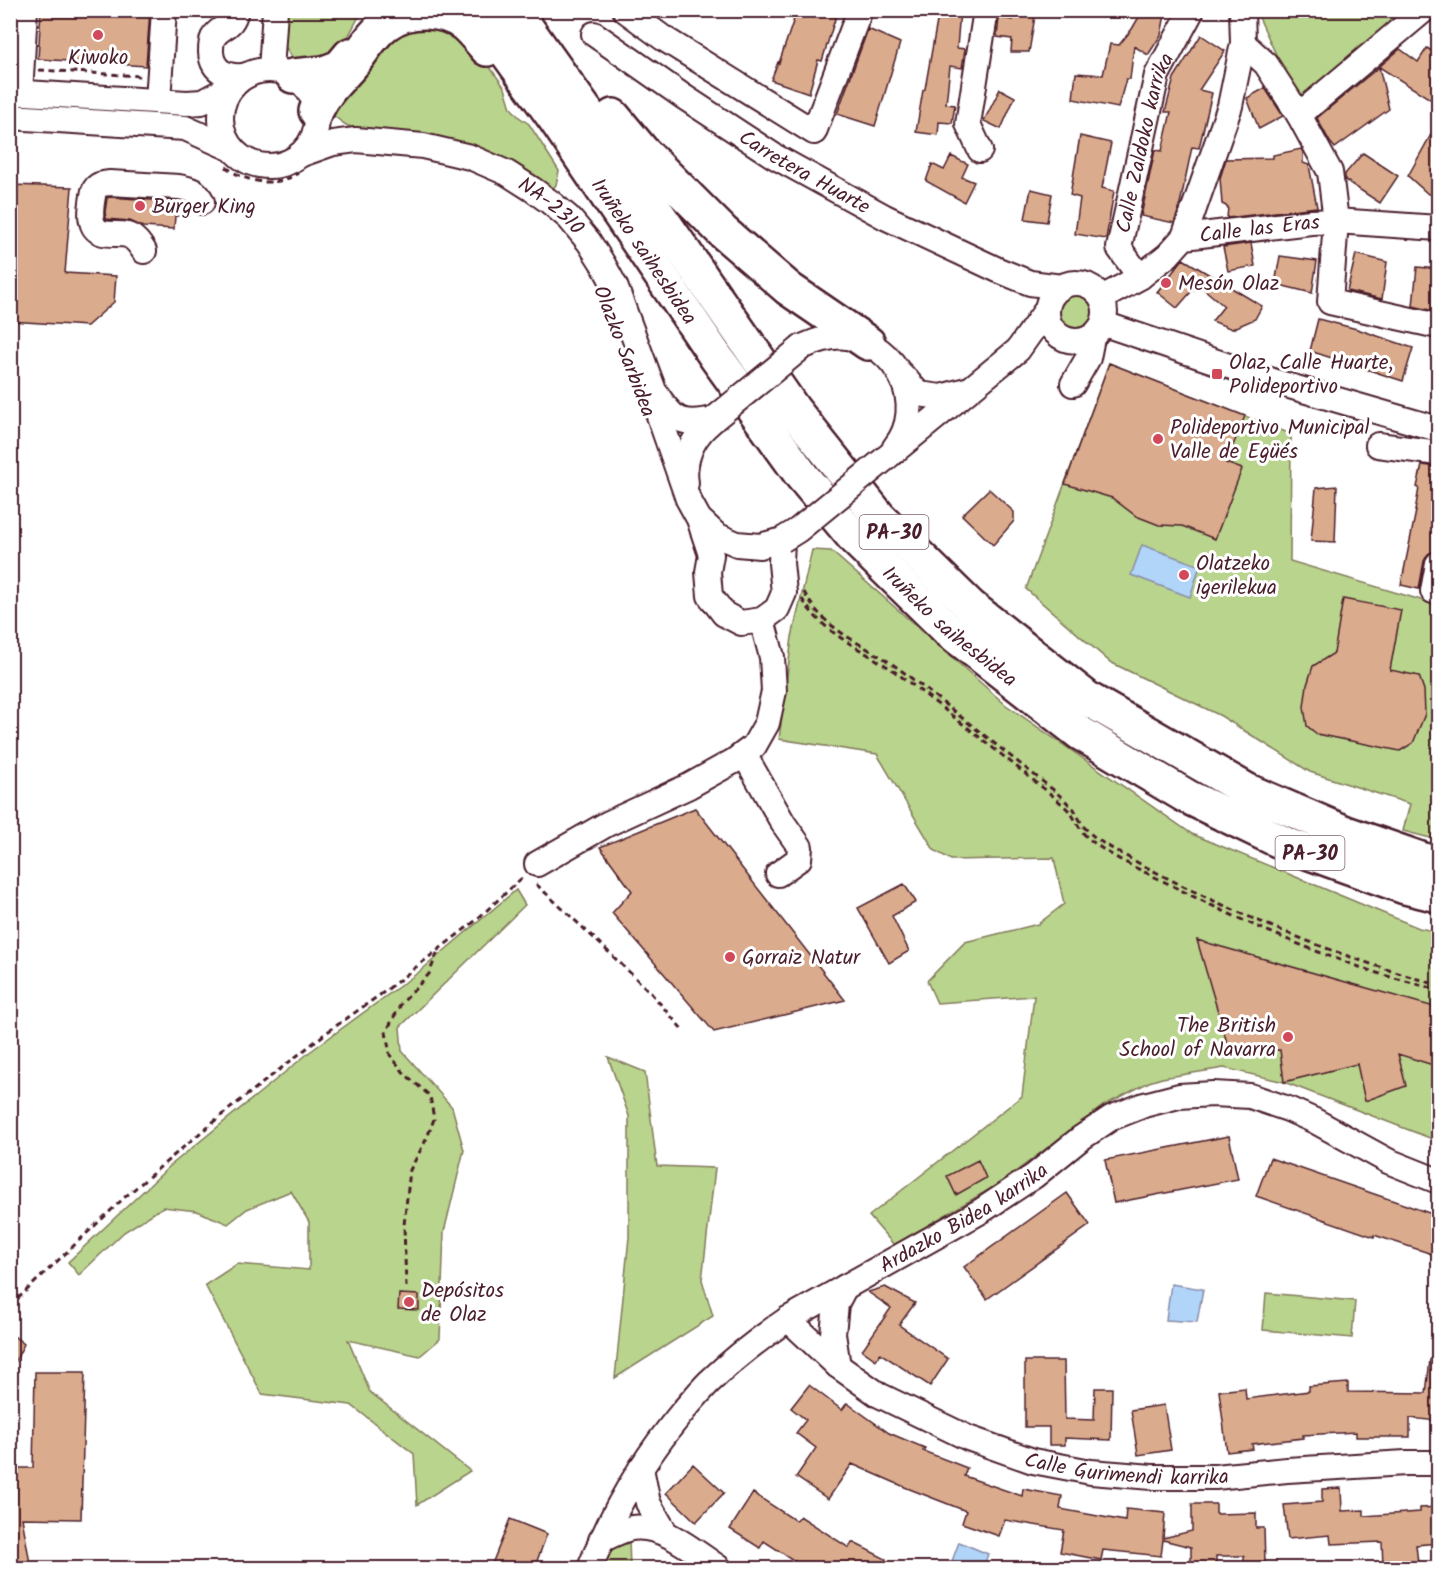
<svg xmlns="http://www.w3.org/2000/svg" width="1449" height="1579" viewBox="0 0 1449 1579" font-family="Kalam,sans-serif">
	<rect width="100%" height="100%" fill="#fff"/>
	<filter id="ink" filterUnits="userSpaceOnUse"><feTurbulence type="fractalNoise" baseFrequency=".0167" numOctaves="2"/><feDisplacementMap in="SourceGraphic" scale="12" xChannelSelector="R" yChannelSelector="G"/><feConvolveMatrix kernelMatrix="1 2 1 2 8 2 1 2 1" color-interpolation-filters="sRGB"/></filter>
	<g filter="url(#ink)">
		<path fill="#b9d48c" stroke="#827a5c" stroke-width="1.5" d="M 288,11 L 362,11 L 343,46 L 323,64 L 296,63 L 282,42 L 286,36 Z
			M 1256,11 L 1407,11 L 1297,100 Z
			M 431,23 L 479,52 L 505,88 L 511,108 L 519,117 L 529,124 L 559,171 L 556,185 L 552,190 L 356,129 L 346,125 L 331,114 L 377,42 Z
			M1059 312a18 18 0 1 1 36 0a18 18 0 1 1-36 0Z
			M 1109,363 L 1291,434 L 1290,561 L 1438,605 L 1438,840 L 1403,831 L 1410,804 L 1310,772 L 1221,716 L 1110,662 L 1026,589 Z
			M 812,550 L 831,551 L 1006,705 L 1192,834 L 1419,928 L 1438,932 L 1438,1153 L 1432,1151 L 1435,1140 L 1284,1082 L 1224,1068 L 1162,1078 L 1149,1082 L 1103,1106 L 1002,1182 L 894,1245 L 869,1216 L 1022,1096 L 1034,996 L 937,1003 L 927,981 L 965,942 L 1038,924 L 1064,904 L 1054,858 L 951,860 L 934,850 L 877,754 L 779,739 L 792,637 Z
			M 516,890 L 525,905 L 400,1027 L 402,1051 L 452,1107 L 464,1150 L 444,1232 L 440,1339 L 420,1356 L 348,1340 L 370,1392 L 470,1471 L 417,1505 L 414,1454 L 351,1405 L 262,1394 L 205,1285 L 237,1264 L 309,1270 L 309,1222 L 291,1191 L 247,1209 L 228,1224 L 197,1211 L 163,1207 L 124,1232 L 79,1275 L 68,1262 L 171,1165 L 311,1051 L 419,972 Z
			M 608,1057 L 645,1072 L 657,1166 L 715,1168 L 702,1280 L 713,1316 L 615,1378 L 629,1237 L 629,1116 Z
			M 1266,1293 L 1355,1301 L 1352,1338 L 1263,1330 Z
			M 629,1539 L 630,1568 L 601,1568 L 608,1552 Z"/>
		<path fill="#b1d4f9" stroke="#888ca7" stroke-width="1.5" d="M 1142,545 L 1200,566 L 1190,597 L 1131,575 Z
			M 1171,1284 L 1203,1289 L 1197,1322 L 1166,1320 Z
			M 959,1542 L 988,1554 L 983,1568 L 971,1568 L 952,1561 Z"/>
		<path fill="#daab8c" stroke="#4a1f2b" stroke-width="1.5" d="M 41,10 L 150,10 L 146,66 L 38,59 Z
			M 797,10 L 823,10 L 836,16 L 822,61 L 818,60 L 809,93 L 771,80 L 778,62 L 779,63 Z
			M 939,10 L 960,10 L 957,48 L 965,49 L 962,68 L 950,66 L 946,104 L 955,105 L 952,123 L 939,122 L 938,135 L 916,132 L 923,90 L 925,89 Z
			M 1014,10 L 1036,10 L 1029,52 L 1011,52 L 1012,39 L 997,37 L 999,18 L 1013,20 Z
			M 1143,10 L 1166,10 L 1161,35 L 1148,55 L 1134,46 L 1130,79 L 1126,79 L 1118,108 L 1073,99 L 1076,73 L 1103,75 L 1110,44 L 1119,45 L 1132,29 Z
			M 868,29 L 900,43 L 875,126 L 837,114 Z
			M 1201,35 L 1225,51 L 1199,90 L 1212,93 L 1199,148 L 1192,147 L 1179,209 L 1174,223 L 1141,216 L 1155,150 L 1162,151 L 1171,112 L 1165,112 L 1174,78 Z
			M 1427,48 L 1438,55 L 1438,104 L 1379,67 L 1400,49 L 1418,62 Z
			M 1379,67 L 1389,109 L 1335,148 L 1330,142 L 1317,118 Z
			M 1265,88 L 1283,116 L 1259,129 L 1247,98 Z
			M 1000,89 L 1015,97 L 1001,129 L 984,121 Z
			M 1438,122 L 1438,194 L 1428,194 L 1408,176 Z
			M 1080,136 L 1111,143 L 1102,188 L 1114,191 L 1106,239 L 1075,234 L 1080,198 L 1070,195 Z
			M 1301,149 L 1303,152 L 1303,163 L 1309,165 L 1317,207 L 1227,218 L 1228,207 L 1222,204 L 1220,178 L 1226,159 L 1273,158 L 1273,155 Z
			M 1363,153 L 1398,176 L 1380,203 L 1345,180 L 1345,174 Z
			M 951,156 L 968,164 L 962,177 L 974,182 L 964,202 L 926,181 L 932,164 L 944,170 Z
			M 10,185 L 72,187 L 65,273 L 116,276 L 114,302 L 87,326 L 10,321 Z
			M 1031,189 L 1052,194 L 1047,222 L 1025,219 Z
			M 110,197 L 179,202 L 179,216 L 175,216 L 174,229 L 143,227 L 130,221 L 106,219 L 105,212 L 107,198 Z
			M 1251,243 L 1255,266 L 1228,271 L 1223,247 Z
			M 1356,254 L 1387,262 L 1382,299 L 1347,291 Z
			M 1280,256 L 1317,261 L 1312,293 L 1275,284 Z
			M 1183,259 L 1262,306 L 1255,319 L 1232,329 L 1212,321 L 1224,306 L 1198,284 L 1177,308 L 1157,292 Z
			M 1417,267 L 1438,269 L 1438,312 L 1413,306 Z
			M 1318,319 L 1357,329 L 1413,348 L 1403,381 L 1310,351 Z
			M 1109,363 L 1245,416 L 1226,463 L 1242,469 L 1215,539 L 1182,526 L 1159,525 L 1136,516 L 1112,498 L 1065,484 Z
			M 1422,465 L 1438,467 L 1438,532 L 1435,550 L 1428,554 L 1424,561 L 1419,589 L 1401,585 L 1416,511 L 1415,511 L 1419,488 L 1417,487 Z
			M 1337,486 L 1335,542 L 1311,541 L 1316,488 Z
			M 989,489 L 1014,512 L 1014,521 L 993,545 L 962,515 Z
			M 1343,599 L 1401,610 L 1390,670 L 1419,676 L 1424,690 L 1425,714 L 1413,743 L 1400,751 L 1317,734 L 1307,726 L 1304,707 L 1307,685 L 1313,666 L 1334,653 Z
			M 695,808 L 845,1000 L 714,1032 L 612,913 L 632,891 L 600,847 Z
			M 904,884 L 916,902 L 892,916 L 909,951 L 889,963 L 858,908 Z
			M 1197,940 L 1438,1008 L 1438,1038 L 1433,1065 L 1398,1054 L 1406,1086 L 1365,1101 L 1357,1064 L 1284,1082 L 1280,1050 L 1230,1053 Z
			M 1229,1136 L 1238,1179 L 1114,1203 L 1105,1160 Z
			M 1270,1158 L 1438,1216 L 1438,1256 L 1374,1235 L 1374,1237 L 1256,1196 Z
			M 978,1160 L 986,1178 L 956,1195 L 947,1176 Z
			M 1067,1193 L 1090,1225 L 987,1299 L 964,1267 Z
			M 885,1287 L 915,1303 L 899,1325 L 948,1359 L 930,1386 L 880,1353 L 876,1360 L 862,1350 L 891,1308 L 868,1292 Z
			M 399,1294 L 419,1295 L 419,1310 L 398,1309 Z
			M 10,1333 L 24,1344 L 10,1372 Z
			M 1430,1360 L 1438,1360 L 1438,1421 L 1410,1418 L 1410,1437 L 1356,1437 L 1356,1432 L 1303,1435 L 1303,1438 L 1252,1444 L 1253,1449 L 1227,1452 L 1219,1391 L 1245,1388 L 1246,1399 L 1309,1391 L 1309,1386 L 1348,1383 L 1348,1392 L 1426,1393 Z
			M 1025,1361 L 1064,1361 L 1065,1419 L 1094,1420 L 1095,1388 L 1112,1388 L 1111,1440 L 1065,1438 L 1065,1445 L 1049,1445 L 1049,1427 L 1025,1427 Z
			M 35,1372 L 85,1372 L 81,1519 L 22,1518 L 31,1569 L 10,1569 L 10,1468 L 33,1468 Z
			M 809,1385 L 842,1410 L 847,1403 L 889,1433 L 925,1448 L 923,1451 L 967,1468 L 964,1476 L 1022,1496 L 1023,1489 L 1062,1496 L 1060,1509 L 1125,1521 L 1126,1509 L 1165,1513 L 1163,1538 L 1192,1531 L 1192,1504 L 1216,1504 L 1216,1514 L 1256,1513 L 1256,1528 L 1264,1528 L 1265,1563 L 1244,1563 L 1244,1556 L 1216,1556 L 1216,1569 L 1191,1569 L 1191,1547 L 1163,1540 L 1161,1556 L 1103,1550 L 1101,1560 L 1060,1552 L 1064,1530 L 1005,1520 L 999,1536 L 962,1523 L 966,1511 L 907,1488 L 852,1464 L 828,1499 L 796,1477 L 816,1448 L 796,1433 L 806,1420 L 791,1408 Z
			M 1164,1405 L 1171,1450 L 1138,1455 L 1131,1410 Z
			M 693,1464 L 724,1493 L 696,1522 L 666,1493 Z
			M 1341,1488 L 1342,1511 L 1364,1510 L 1364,1516 L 1420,1512 L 1420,1508 L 1438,1507 L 1438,1543 L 1416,1545 L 1418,1563 L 1383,1566 L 1382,1542 L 1331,1544 L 1330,1535 L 1288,1539 L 1284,1505 L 1322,1502 L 1322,1489 Z
			M 753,1493 L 796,1521 L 800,1516 L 849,1548 L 852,1542 L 886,1559 L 881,1569 L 807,1569 L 764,1541 L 760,1548 L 730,1529 Z
			M 510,1519 L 547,1534 L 534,1569 L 490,1569 Z"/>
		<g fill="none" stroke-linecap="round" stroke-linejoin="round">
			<defs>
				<g id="minor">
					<path d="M 236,10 C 232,30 220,25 213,38 C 211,42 211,47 211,52 C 212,73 231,79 248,75"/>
					<path d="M 625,10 L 663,38 L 814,132 L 860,10"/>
					<path id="s1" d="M 594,34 L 684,97 L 774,156 L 885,217 L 998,270 L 1030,283 L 1062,287"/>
					<path d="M 1243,43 L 1266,64 L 1299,115 L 1330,172 L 1336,221 L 1438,228"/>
					<path d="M 271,70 L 275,10"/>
					<circle cx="269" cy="118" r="48"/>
					<path d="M 10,92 L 187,103 L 202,102 L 234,85"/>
					<path d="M 20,93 L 25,10"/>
					<path d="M 158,101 L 164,10"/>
					<path d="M 1299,115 L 1424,10"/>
					<path d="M 10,117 L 185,128 L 230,148"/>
					<path d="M 980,150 L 968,124 L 986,10"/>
					<path id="s2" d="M 302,154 L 333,143 L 356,140 L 423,146 L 470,157 L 507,173 L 532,189 L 550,202 L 569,218 L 589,242 L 603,264 L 615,286 L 653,388 L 658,413 L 688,499 L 699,519 L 716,535 L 737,544 L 760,546 L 782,540 L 781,563 L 784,593 L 777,609 L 762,620 L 741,623 L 724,614 L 710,596 L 708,572 L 711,555 L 699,519"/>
					<path id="s3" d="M 1184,237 L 1311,222 L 1336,221 L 1330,302 L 1438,326"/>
					<path d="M 144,251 C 140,245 135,237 127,235 C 120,233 111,235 103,233 C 87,229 91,208 93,196 C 94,185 100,184 110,183 L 179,187 C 191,189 197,191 202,202"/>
					<path id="s4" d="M 1140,277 L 1119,248 L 1157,75 L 1192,10"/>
					<circle cx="1076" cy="312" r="29"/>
					<path d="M 1102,298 L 1140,277 L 1168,255 L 1184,237 L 1230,106 L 1243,43 L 1242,10"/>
					<path d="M 1104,324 L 1279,383 L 1438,429"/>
					<path d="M 802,347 C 816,341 831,335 847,337 C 897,343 928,406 895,447"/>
					<path d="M 902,375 L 919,394 L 941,397 L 966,390"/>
					<path d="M 1073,384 L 1088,358 L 1092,338"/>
					<path d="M 657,395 C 674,421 682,426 714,419"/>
					<path d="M 1378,445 L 1438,453"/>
					<path d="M 886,458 L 1018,350 L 1047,309"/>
					<path d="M 686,483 C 683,466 689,446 700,433 C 703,428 709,424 714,419"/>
					<path d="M 1433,591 L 1438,564"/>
					<path d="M 744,754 L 783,823 L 800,847 L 799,859 L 778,874"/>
					<path d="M 537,864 L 607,824 L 689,786 L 734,761 L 754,746 L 767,723 L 774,691 L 772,657 L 762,620"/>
					<path id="s5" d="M 788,1319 L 838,1366 L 879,1395 L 968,1438 L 1033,1461 L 1091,1472 L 1152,1477 L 1215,1477 L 1287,1470 L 1406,1463 L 1438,1463"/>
					<path d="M 838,1366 L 833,1334 L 836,1304 L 845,1287"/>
					<path d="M 641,1468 L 648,1503 L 666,1534"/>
					<path d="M 601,1540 C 611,1536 621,1530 632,1528 C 662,1523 695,1552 719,1568"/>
					<path id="s6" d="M 590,1568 C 612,1511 645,1457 684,1410 C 692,1401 700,1391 709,1382 C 733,1359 760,1338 788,1319 L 981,1211 L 1034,1176 L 1081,1138 L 1111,1118 L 1144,1105 L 1179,1096 L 1213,1094 L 1250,1096 L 1288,1109 L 1315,1121 L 1388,1161 L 1438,1181"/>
				</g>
				<g id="highway">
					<path id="s7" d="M 476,10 L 555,119 L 716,357 L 802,476 L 856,540 L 948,630 L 1080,733 L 1186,796 L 1288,845 L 1405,887 L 1438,895"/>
					<path d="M 514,10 L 622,162 L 793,409 L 879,517 L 971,607 L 1088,699 L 1248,791 L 1346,833 L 1438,865"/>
					<path d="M 293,76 L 324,73 L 340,67 L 350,55"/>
					<path d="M 316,111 C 327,88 338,81 353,63 C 364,50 372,34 386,24 C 408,8 443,8 465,25 C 473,32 480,41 487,49"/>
					<path d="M 613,116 L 643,152 L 723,232 L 789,289 L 868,343"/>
				</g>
			</defs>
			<use href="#minor" stroke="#4a1f2b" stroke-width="28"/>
			<use href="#highway" stroke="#4a1f2b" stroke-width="38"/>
			<path stroke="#4a1f2b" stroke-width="3" stroke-dasharray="6 4.5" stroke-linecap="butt" d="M 39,70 L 140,76
				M 226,167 C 246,183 276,188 298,173
				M 804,592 C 825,633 868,645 902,671 C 954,711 1005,752 1056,792 L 1074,809 L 1083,826 L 1092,835 L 1104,844 C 1212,905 1320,951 1438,985
				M 802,599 C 827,638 863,648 898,674 C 951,714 1002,755 1053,796 C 1058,801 1065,806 1070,812 C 1077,821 1079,830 1088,838 C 1110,857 1141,870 1167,883 C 1234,918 1305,949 1377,973 C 1397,979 1418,984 1438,990
				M 536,884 L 595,939 L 650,992 L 682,1029
				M 406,1287 L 404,1225 L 410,1170 L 427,1138 L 434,1119 L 430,1096 L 405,1074 L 390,1055 L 386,1032 L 401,1004 L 429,974 L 438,951
				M 10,1306 L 125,1197 L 213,1122 L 326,1033 L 384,992 L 474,922 L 523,877"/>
			<use href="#minor" stroke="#fff" stroke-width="24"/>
			<use href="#highway" stroke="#fff" stroke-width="33"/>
			<defs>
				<path id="minor-bridge" d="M 714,419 L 802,347
					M 782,540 L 798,530 L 886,458"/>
			</defs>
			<use href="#minor-bridge" stroke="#4a1f2b" stroke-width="28" stroke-linecap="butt"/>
			<use href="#minor-bridge" stroke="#fff" stroke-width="24"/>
		</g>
	</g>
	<g fill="#d1495b" stroke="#fff" stroke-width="2">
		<circle cx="98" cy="35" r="6"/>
		<circle cx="140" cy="206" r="6"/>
		<circle cx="1166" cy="283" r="6"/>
		<rect x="1211" y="368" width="12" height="12" rx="3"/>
		<circle cx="1158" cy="439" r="6"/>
		<circle cx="1184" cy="575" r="6"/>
		<circle cx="730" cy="957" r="6"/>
		<circle cx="1288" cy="1037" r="6"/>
		<circle cx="409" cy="1302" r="6"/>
	</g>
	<g text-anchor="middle" stroke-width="6" stroke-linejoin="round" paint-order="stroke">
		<g fill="#fff" stroke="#80626b" stroke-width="1.5">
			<rect x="859.5" y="515" width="69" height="34" rx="4.5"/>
			<rect x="1275.5" y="836" width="69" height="34" rx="4.5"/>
		</g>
		<g font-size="20" font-weight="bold" fill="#4a1f2b">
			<text x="894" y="539">PA-30</text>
			<text x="1310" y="860">PA-30</text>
		</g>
		<g font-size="21" fill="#4a1f2b" stroke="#fff" text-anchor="start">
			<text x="98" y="64" text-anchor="middle">Kiwoko</text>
			<text x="152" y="213">Burger King</text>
			<text x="1178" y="290">Mesón Olaz</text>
			<text x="1229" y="369">Olaz, Calle Huarte,<tspan x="1229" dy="24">Polideportivo</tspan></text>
			<text x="1170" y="434">Polideportivo Municipal<tspan x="1170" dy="24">Valle de Egüés</tspan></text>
			<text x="1196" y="570">Olatzeko<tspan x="1196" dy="24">igerilekua</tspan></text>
			<text x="742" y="964">Gorraiz Natur</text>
			<text x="1276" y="1032" text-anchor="end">The British<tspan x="1276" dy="24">School of Navarra</tspan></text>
			<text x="421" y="1297">Depósitos<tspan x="421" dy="24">de Olaz</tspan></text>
		</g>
		<g font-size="21" fill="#4a1f2b" stroke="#fff">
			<text dy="7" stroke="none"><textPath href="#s4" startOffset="144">Calle Zaldoko karrika</textPath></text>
			<text dy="7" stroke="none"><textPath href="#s1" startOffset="252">Carretera Huarte</textPath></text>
			<text dy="7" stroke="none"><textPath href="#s2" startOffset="267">NA-2310</textPath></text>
			<text dy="7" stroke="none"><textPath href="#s3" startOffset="76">Calle las Eras</textPath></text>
			<text dy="7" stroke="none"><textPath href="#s7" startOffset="294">Iruñeko saihesbidea</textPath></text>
			<text transform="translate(625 351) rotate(69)" y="7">Olazko Sarbidea</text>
			<text dy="7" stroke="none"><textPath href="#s7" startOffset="780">Iruñeko saihesbidea</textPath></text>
			<text dy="7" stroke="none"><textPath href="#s6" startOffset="526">Ardazko Bidea karrika</textPath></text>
			<text dy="7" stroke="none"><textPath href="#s5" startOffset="381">Calle Gurimendi karrika</textPath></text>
		</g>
	</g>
	<rect width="1449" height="1579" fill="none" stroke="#fff" stroke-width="36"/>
	<rect x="18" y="18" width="1413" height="1543" fill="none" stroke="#4a1f2b" stroke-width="2" filter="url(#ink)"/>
</svg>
